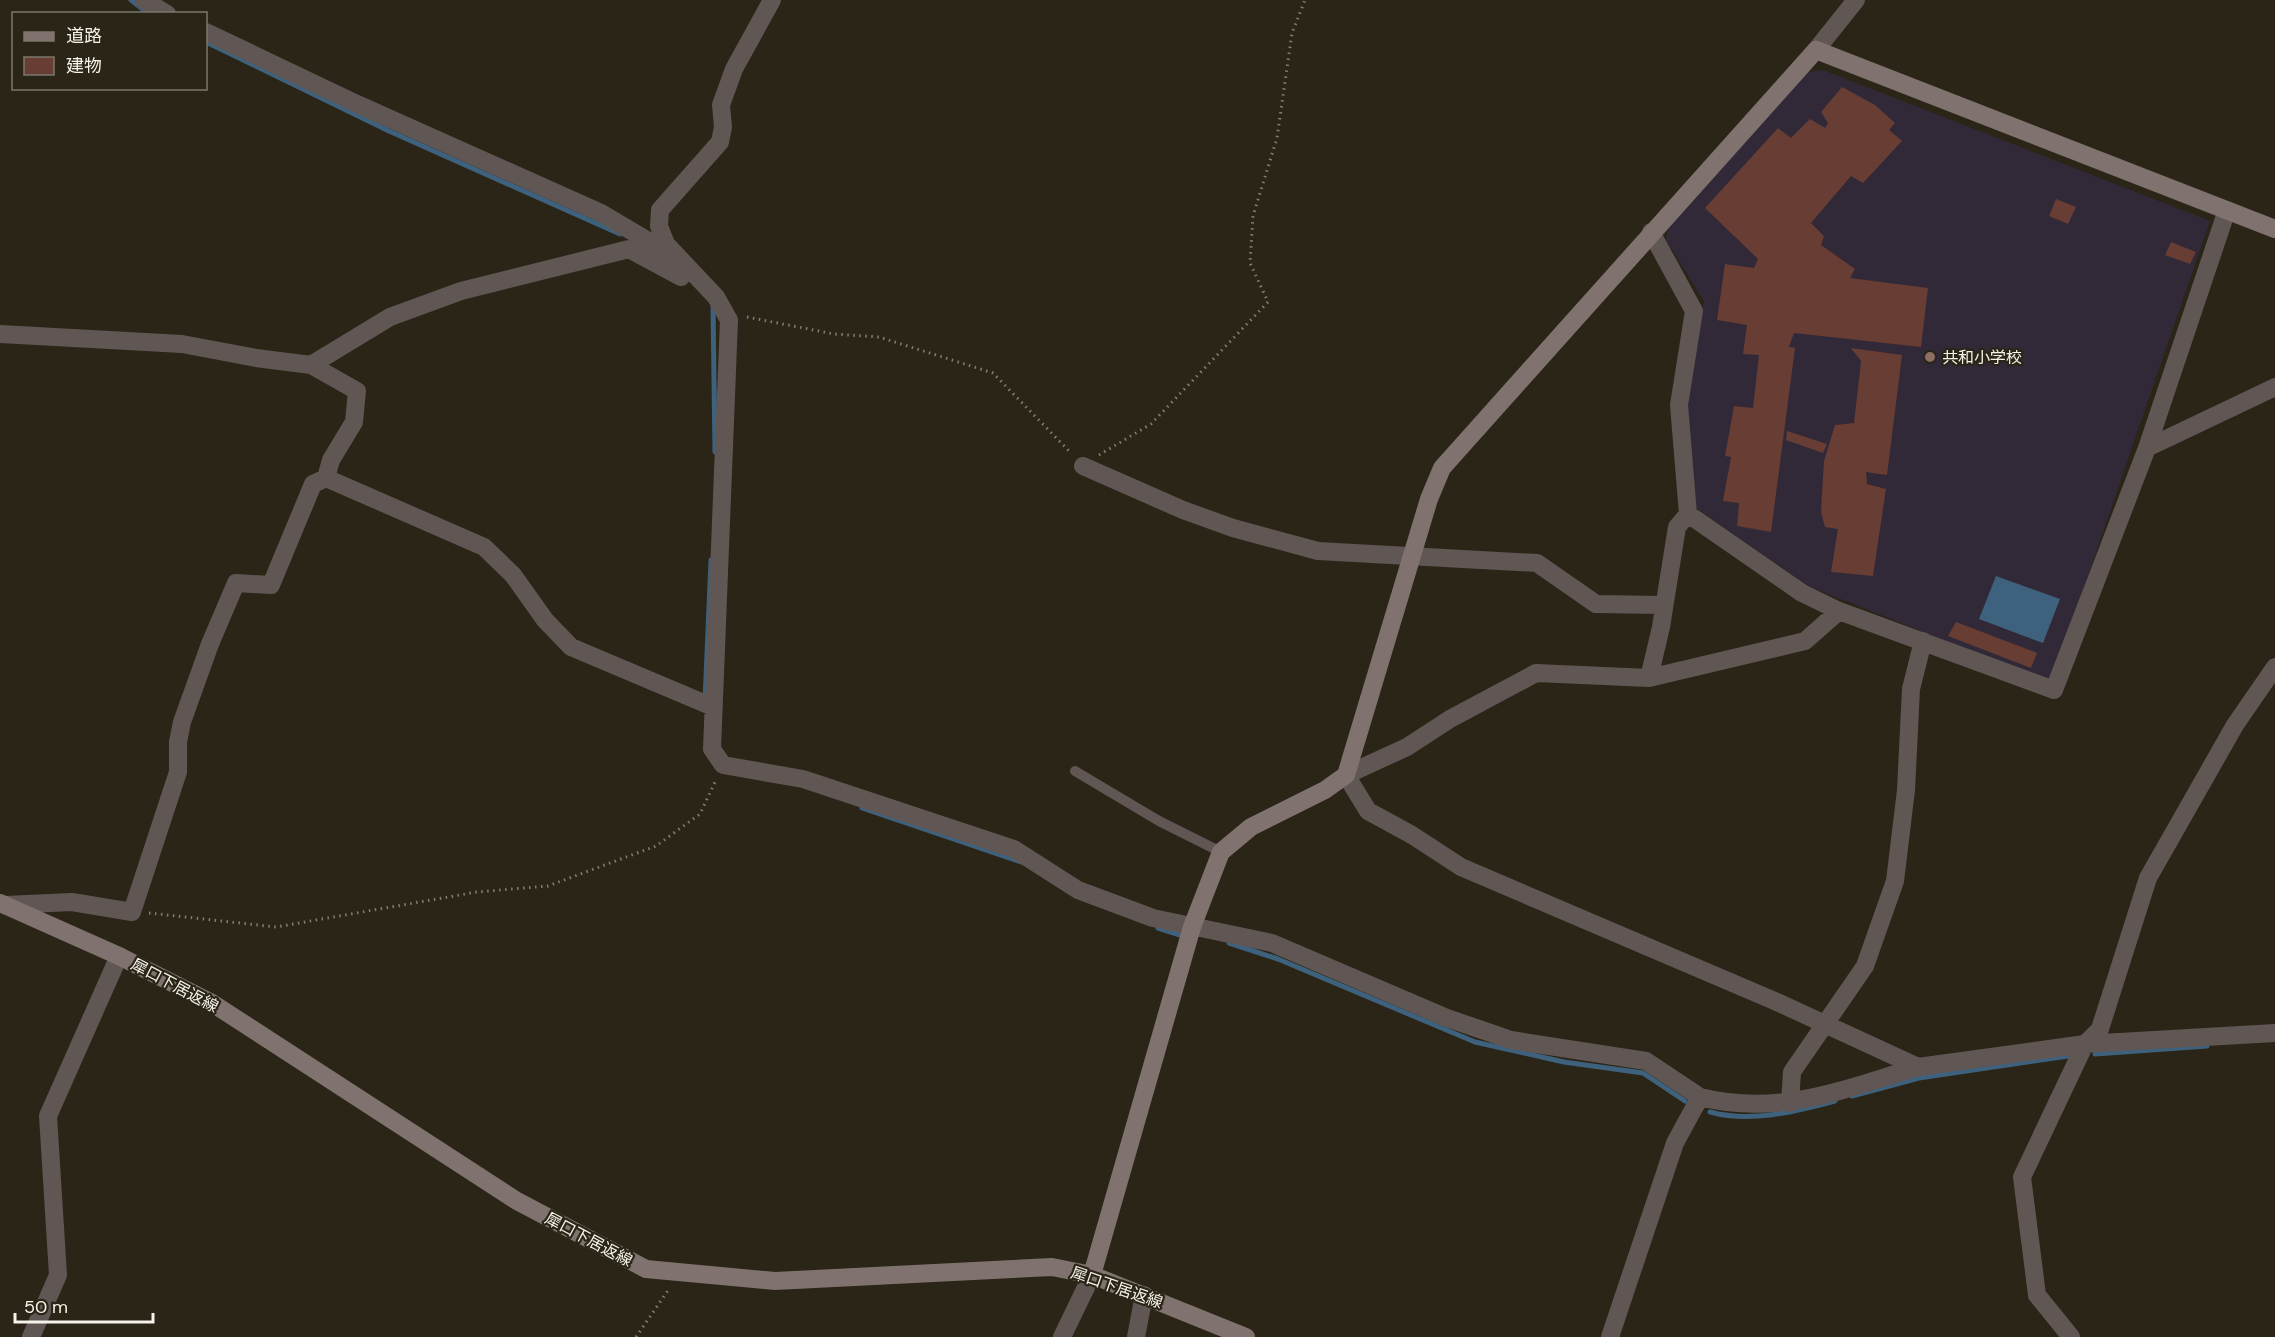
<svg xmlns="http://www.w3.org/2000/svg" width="2275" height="1337" viewBox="0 0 2275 1337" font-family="'DM Sans','Noto Sans JP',sans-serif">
	<rect width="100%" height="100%" fill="#2a2517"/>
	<path fill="#322938" d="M 1823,70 L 2210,221 L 2053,677 L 2042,679 L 1808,586 L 1696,508 L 1687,412 L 1704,301 L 1666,240 L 1669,224 L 1808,72 Z"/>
	<path fill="#3e617e" d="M 1996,576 L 2060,599 L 2043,643 L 1979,619 Z"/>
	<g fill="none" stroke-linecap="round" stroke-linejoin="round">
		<path stroke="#3e617e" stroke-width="5" d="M 131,0 L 149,14
			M 206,42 L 389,131 L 620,234
			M 713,306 L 715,452
			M 705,701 L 711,560
			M 862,808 L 1021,862
			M 1158,928 L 1180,935
			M 1229,943 L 1278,959 L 1475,1042 L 1564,1062 L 1643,1073 L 1685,1101
			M 2095,1054 L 2207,1046
			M 1852,1096 L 1919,1078 L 2068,1056
			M 1710,1112 C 1750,1123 1794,1112 1835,1101"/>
	</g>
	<path fill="#673d34" d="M 1842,87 L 1875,105 L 1895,123 L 1889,130 L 1902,141 L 1863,183 L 1851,176 L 1811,223 L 1824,236 L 1821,245 L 1855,269 L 1850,278 L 1928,288 L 1921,347 L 1794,333 L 1789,347 L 1795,348 L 1771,532 L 1737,526 L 1739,503 L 1723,501 L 1731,457 L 1725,456 L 1734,406 L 1753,408 L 1759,355 L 1743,354 L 1747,325 L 1717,320 L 1725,264 L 1754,268 L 1758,259 L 1705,208 L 1778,128 L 1791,138 L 1810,119 L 1825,128 L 1828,123 L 1821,112 Z
		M 2056,199 L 2076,207 L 2068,224 L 2049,216 Z
		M 2171,242 L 2196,252 L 2190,264 L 2165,255 Z
		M 1851,348 L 1902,355 L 1887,475 L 1866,472 L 1867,484 L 1886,489 L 1873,576 L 1831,572 L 1838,529 L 1825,527 L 1821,512 L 1824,461 L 1835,425 L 1854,423 L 1861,361 Z
		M 1787,431 L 1827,444 L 1823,453 L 1786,440 Z
		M 1956,622 L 2037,653 L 2031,668 L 1948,636 Z"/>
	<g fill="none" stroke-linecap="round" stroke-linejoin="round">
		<path stroke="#827e72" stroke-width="3" stroke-dasharray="1.5 4.5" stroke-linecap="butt" d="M 747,317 L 834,334 L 879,337 L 993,373 L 1071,453
			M 1099,455 L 1151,424 L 1268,302 L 1250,263 L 1253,216 L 1277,138 L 1292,33 L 1305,0
			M 149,913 L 276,927 L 477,892 L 548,886 L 656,846 L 700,814 L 715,782
			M 636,1337 L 669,1289"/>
		<path stroke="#605755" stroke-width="10" d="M 1075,771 L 1159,821 L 1221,852"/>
		<path stroke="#605755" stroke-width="18" d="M 144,0 L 167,14
			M 772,0 L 734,69 L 721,105 L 723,127 L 720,142 L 660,210 L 659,226 L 666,244 L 716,297 L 729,320 L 712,749 L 723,765 L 803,779 L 1014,849 L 1078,890 L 1153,918 L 1272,943 L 1447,1018 L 1511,1040 L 1646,1061 L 1700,1097 L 1675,1143 L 1610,1337
			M 206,32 L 357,104 L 601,213 L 672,255
			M 1816,50 L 1856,0
			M 1651,232 L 1694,311 L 1679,405 L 1688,514 L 1802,593 L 1839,611 L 2054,690 L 2147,448 L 2227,210
			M 0,334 L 182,344 L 256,358 L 311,365 L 357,391 L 354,422 L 331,460 L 326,478
			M 311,365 L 390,317 L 461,291 L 629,249 L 681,277 L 688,267
			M 2147,448 L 2275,387
			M 1083,466 L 1183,510 L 1233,528 L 1318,551 L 1537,563 L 1596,604 L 1663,605
			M 1839,611 L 1805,641 L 1649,678 L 1536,673 L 1450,719 L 1407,747 L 1346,775 L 1368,811 L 1412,835 L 1461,867 L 1777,1002 L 1918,1067 L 2085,1044 L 2275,1033
			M 1649,678 L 1661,627 L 1677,527 L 1688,514
			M 5,905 L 72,902 L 132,912 L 178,772 L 178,742 L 182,722 L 210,644 L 236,583 L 271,585 L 313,484 L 326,478 L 484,547 L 513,575 L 545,620 L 571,647 L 713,707
			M 1700,1097 C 1779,1117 1844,1089 1918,1067
			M 1790,1103 L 1792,1072 L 1865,966 L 1895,881 L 1906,790 L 1911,689 L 1923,641
			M 31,1337 L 58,1275 L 48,1116 L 119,956
			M 1062,1337 L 1092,1275
			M 1136,1337 L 1144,1295
			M 2071,1337 L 2037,1295 L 2022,1177 L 2085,1044 L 2100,1029 L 2148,878 L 2235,725 L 2275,667"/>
		<path stroke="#80736f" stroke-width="18" d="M 0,903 L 119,956 L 212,1003 L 517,1201 L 646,1269 L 775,1281 L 1052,1267 L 1092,1275 L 1246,1337
			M 1092,1275 L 1192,927 L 1221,852 L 1251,827 L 1325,790 L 1346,775 L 1429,499 L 1442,468 L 1816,50 L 2275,229"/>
	</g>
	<circle fill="#8d6e63" stroke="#2a2517" stroke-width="2" cx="1930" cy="357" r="6"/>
	<g text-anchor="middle" stroke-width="4.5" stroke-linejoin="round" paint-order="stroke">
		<g font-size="16" fill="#f5f2e9" stroke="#2a2517" text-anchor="start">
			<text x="1942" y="363">共和小学校</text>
		</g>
		<g font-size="16" fill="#f5f2e9" stroke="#2a2517">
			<text transform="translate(175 985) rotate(28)" y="6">犀口下居返線</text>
			<text transform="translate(589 1239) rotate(28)" y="6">犀口下居返線</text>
			<text transform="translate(1117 1287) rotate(19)" y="6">犀口下居返線</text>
		</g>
	</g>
	<rect x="12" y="12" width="195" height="78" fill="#2a2517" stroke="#7b776b" stroke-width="1.5"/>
	<rect x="24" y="32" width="30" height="9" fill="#80736f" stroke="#7b776b" stroke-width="1.5"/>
	<text x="66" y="42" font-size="18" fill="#f5f2e9">道路</text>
	<rect x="24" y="57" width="30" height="18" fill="#673d34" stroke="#7b776b" stroke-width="1.5"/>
	<text x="66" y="72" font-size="18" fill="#f5f2e9">建物</text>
	<path d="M15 1313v9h138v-9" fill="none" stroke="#f5f2e9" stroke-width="3"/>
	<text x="24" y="1313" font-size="18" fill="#f5f2e9" stroke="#2a2517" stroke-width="4.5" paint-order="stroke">50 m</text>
</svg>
